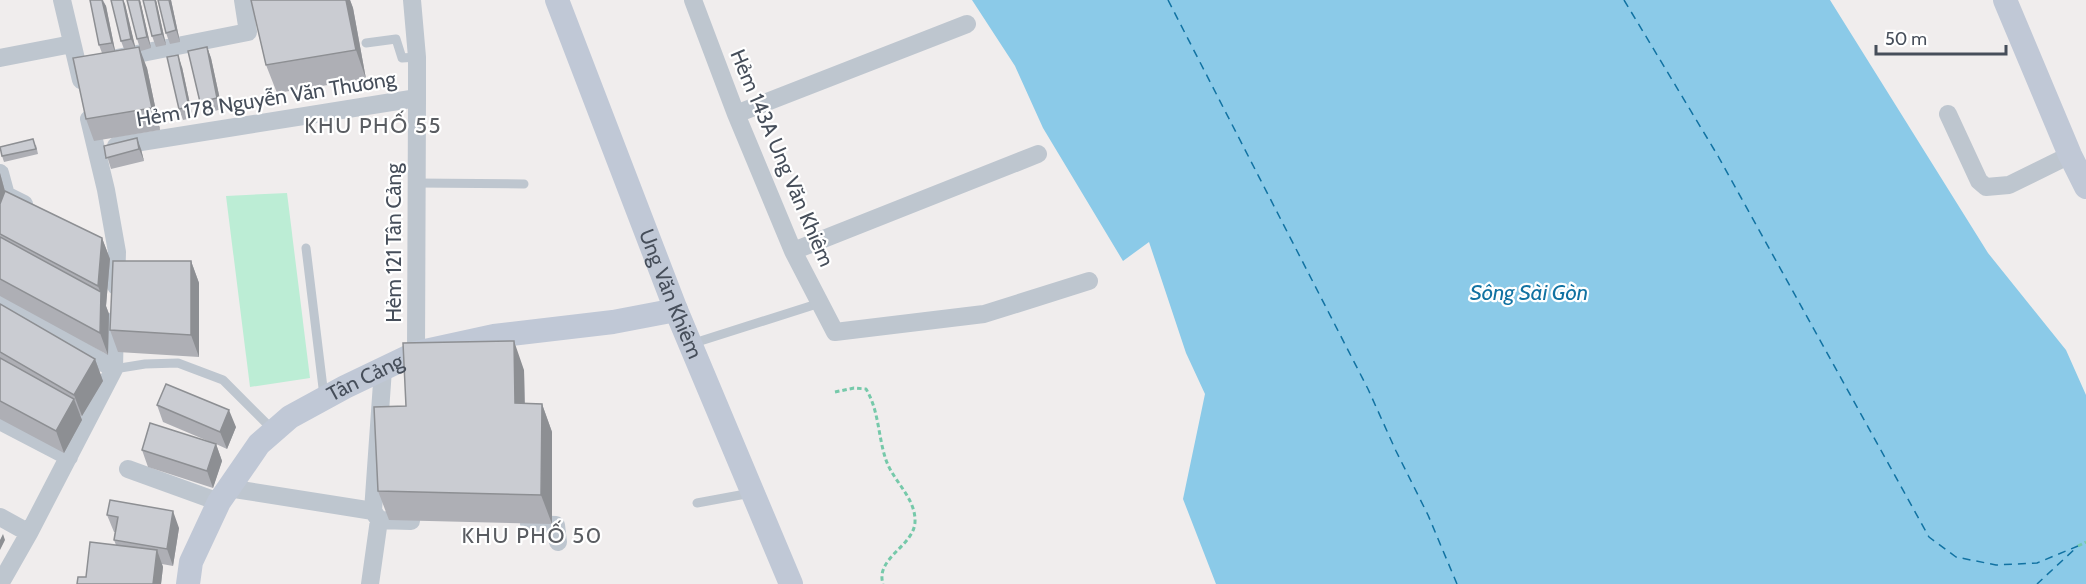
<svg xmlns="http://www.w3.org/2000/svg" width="2086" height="584" viewBox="0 0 2086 584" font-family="Cabin,sans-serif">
	<rect width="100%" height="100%" fill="#f0eded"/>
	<path fill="#bcedd5" d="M 287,193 L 310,378 L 250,387 L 226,196 Z"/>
	<path fill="#8bcae8" d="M 972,0 L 1830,0 L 1988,253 L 2066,350 L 2086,395 L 2086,584 L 1216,584 L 1183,499 L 1205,394 L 1186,353 L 1149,242 L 1123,261 L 1043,128 L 1015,66 Z"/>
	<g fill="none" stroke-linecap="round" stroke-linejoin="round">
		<path stroke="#1172a2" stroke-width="1.5" stroke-dasharray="8 6" stroke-linecap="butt" d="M 1168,0 L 1368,389 L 1396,451 L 1428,515 L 1457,584
			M 1624,0 L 1718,156 L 1929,537 L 1956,557 L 1996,565 L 2037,563 L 2078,546 L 2037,584"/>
		<path stroke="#76c9aa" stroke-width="3" stroke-dasharray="4.5 3" stroke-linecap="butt" d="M 835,392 L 854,388 L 866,389 C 879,410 878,437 886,460 C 893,481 916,498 915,522 C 914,546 875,558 883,584
			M 2078,546 L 2086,542"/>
		<path stroke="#bec6cf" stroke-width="9" d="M 366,43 L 396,39 L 402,58 L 417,57
			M 416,183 L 524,184
			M 306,248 L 324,396
			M 691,344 L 820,303
			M 114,369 L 145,364 L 178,363 L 223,380 L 273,430
			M 697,503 L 751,493"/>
		<path stroke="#bec6cf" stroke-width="18" d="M 62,0 L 81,80
			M 693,0 L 736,114 L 793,251 L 835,332 L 984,314 L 1089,281
			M 0,58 L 72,44
			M 117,58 L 248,32 L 243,0
			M 736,114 L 967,24
			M 1948,114 L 1979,181 L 1986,187 L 2009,185 L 2070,155
			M 89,119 L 106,190 L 117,252 L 116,286
			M 116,146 L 417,98 L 417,57 L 412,0
			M 0,173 L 6,195 L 24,204
			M 793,251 L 1038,154
			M 0,302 L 114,369
			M 416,353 L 417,98
			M 0,421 L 69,457
			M 128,469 L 219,502
			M 228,488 L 373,511 L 379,520 L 411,521
			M 373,511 L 383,369
			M 0,517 L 29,533
			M 529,524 L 556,525 L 558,542
			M 0,584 L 29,533 L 114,369 L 115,320
			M 370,584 L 379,520"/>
		<g stroke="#c0c8d6" stroke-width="24">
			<path id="s1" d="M 557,0 L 676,310 L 791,584"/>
			<path d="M 2005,0 L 2070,155 L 2086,187"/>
			<path id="s2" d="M 188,584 L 191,562 L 219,502 L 259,444 L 290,417 L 345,387 L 416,353 L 494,336 L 613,322 L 676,310"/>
		</g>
	</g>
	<path fill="#aeafb5" d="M 90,0 L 103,0 L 106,6 L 115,51 L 124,49 L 121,41 L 125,4 L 135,47 L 147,68 L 160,130 L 94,141 L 86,119 L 102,53 L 99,45 Z
		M 140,0 L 151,48 L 141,51 L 137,39 Z
		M 156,0 L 166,45 L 156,47 L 152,36 Z
		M 158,0 L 171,0 L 180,42 L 170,44 L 166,33 Z
		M 251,0 L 350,0 L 353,8 L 366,79 L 277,93 L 266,65 Z
		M 207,47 L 211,58 L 222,109 L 204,114 L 200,102 Z
		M 182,67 L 193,118 L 183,120 L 179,109 Z
		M 36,145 L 38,154 L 4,162 L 2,156 Z
		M 104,146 L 141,149 L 144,161 L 111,169 Z
		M 0,173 L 5,191 L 102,238 L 110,259 L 106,306 L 109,314 L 108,355 L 0,296 Z
		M 191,261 L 199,283 L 199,357 L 118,352 L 110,330 Z
		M 0,304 L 95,359 L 103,381 L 82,416 L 80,415 L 82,420 L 64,453 L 0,419 Z
		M 524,370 L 525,403 L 542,404 L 552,432 L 552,524 L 389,520 L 378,491 L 406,406 Z
		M 157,405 L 236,427 L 227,449 L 216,444 L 222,461 L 213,488 L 148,467 L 142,450 L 215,444 L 163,422 Z
		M 107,515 L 179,528 L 173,566 L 162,564 L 163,567 L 161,584 L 77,584 L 86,577 L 116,545 L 114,540 L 115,532 L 114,532 Z"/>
	<path fill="#8d8f93" d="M 102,0 L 106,6 L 116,55 L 112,43 Z
		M 123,0 L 125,4 L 136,50 L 131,39 Z
		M 139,0 L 140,0 L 151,48 L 147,37 Z
		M 155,0 L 156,0 L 166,45 L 162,34 Z
		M 169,0 L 171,0 L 180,42 L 176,30 Z
		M 346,0 L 350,0 L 353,8 L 366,79 L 356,50 Z
		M 139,47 L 147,68 L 160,130 L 152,108 Z
		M 207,47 L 211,58 L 222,109 L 217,98 Z
		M 178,55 L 182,67 L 193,118 L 189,107 Z
		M 137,138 L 141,149 L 144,161 L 139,149 Z
		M 0,173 L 6,195 L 0,206 Z
		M 102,238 L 110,259 L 106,306 L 109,314 L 108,355 L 100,333 L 101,294 L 98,286 Z
		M 191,261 L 199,283 L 199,357 L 191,335 Z
		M 514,341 L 524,370 L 525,432 L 515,403 Z
		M 95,359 L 103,381 L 82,416 L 74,395 Z
		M 74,399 L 82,420 L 64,453 L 56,431 Z
		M 542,404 L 552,432 L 552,524 L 541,495 Z
		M 229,410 L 236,427 L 227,449 L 220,432 Z
		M 216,444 L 222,461 L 213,488 L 207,471 Z
		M 173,511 L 179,528 L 173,566 L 167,549 Z
		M 3,534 L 5,540 L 0,550 L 0,540 Z
		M 157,550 L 163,567 L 161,584 L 153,584 Z"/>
	<path fill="#caccd2" stroke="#8d8f93" stroke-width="1.5" d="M 90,0 L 102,0 L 112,43 L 99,45 Z
		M 111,0 L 123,0 L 131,39 L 121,41 Z
		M 127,0 L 139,0 L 147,37 L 137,39 Z
		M 143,0 L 155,0 L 162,34 L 152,36 Z
		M 158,0 L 169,0 L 176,30 L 166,33 Z
		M 251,0 L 346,0 L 356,50 L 266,65 Z
		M 139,47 L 152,108 L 86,119 L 73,58 Z
		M 207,47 L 217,98 L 200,102 L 188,51 Z
		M 178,55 L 189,107 L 179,109 L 167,57 Z
		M 137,138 L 139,149 L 106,158 L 104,146 Z
		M 33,139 L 36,149 L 2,156 L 0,147 Z
		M 5,191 L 102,238 L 98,286 L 0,234 L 0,204 Z
		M 0,237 L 101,292 L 100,333 L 0,279 Z
		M 113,261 L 191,261 L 191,335 L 110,330 Z
		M 0,304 L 95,359 L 74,395 L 0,352 Z
		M 514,341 L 515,403 L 542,404 L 541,495 L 378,491 L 374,407 L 406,406 L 403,343 Z
		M 0,358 L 74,399 L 56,431 L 0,401 Z
		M 166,384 L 229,410 L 220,432 L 157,405 Z
		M 150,423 L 216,444 L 207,471 L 142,450 Z
		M 110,500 L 173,511 L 167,549 L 114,540 L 118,517 L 107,515 Z
		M 90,542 L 157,550 L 153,584 L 77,584 L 78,577 L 86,577 Z"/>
	<g text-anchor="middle" stroke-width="4.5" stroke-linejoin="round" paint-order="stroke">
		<g font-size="21" fill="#464e5a" stroke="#fff">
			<text transform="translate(266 99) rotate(-9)" y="7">Hẻm 178 Nguyễn Văn Thương</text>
			<text transform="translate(782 158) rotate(67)" y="7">Hẻm 143A Ung Văn Khiêm</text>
			<text transform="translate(394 243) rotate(-90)" y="7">Hẻm 121 Tân Cảng</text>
			<text dy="7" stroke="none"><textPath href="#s1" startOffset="315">Ung Văn Khiêm</textPath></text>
			<text dy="7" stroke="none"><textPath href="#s2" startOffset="285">Tân Cảng</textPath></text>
		</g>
		<g font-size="22" letter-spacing="1.5" fill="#5a5d62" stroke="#fff">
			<text x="373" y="133">KHU PHỐ 55</text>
			<text x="532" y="543">KHU PHỐ 50</text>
		</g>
		<g font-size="22" font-style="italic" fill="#1172a2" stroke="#fff">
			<text x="1529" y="300">Sông Sài Gòn</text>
		</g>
	</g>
	<path d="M1876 45v9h130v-9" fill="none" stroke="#464e5a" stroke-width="3"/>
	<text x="1885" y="45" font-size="18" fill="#464e5a" stroke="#ffffff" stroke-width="4.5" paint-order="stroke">50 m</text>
</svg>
